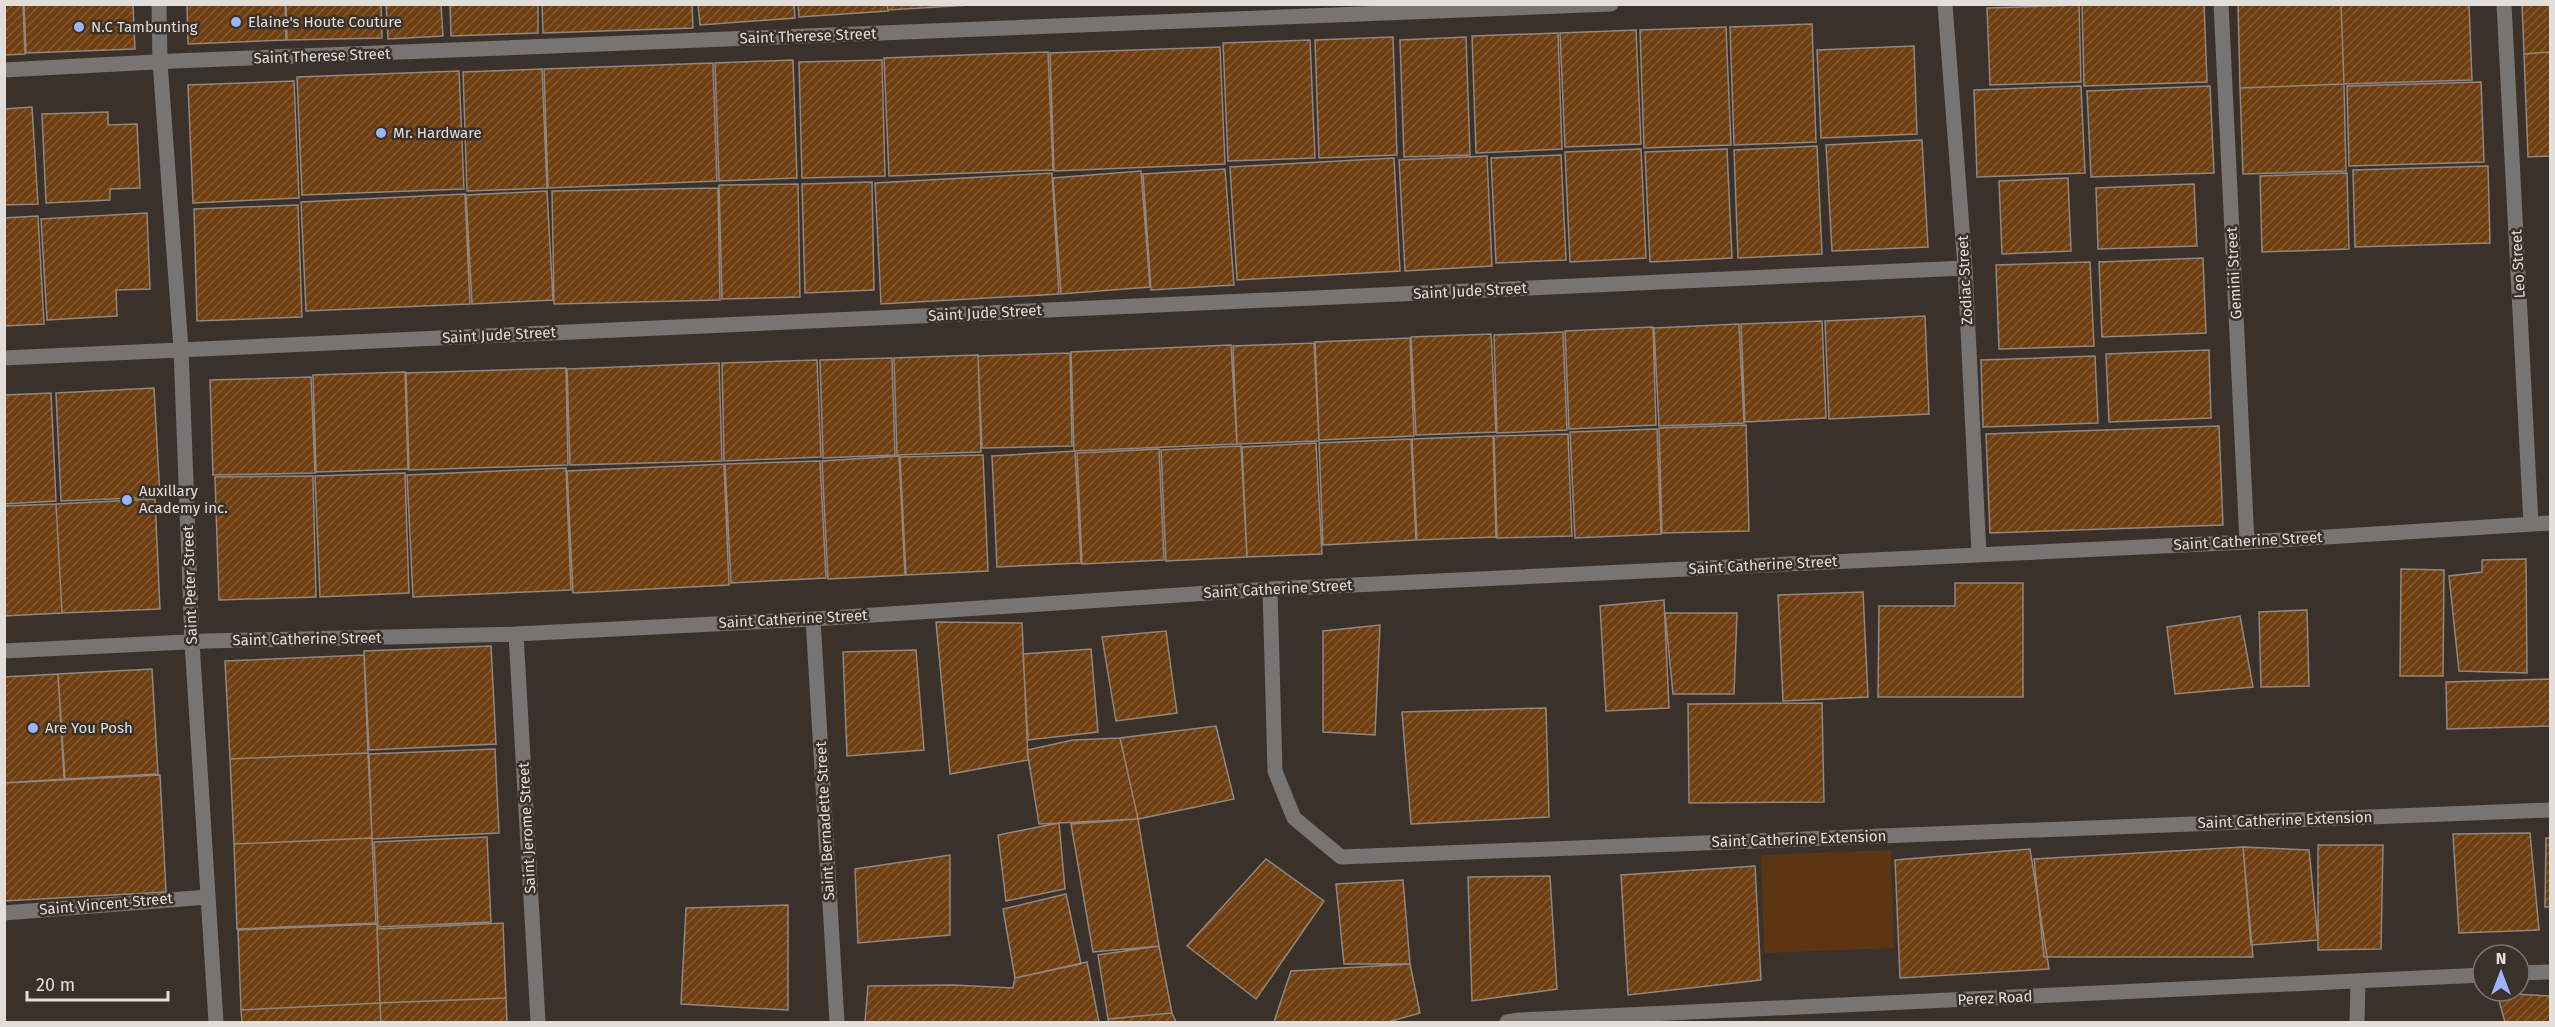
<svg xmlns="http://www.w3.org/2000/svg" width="2555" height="1027" viewBox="0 0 2555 1027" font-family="'Fira Sans',sans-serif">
	<defs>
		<pattern id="building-hatch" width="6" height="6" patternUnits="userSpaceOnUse" patternTransform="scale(1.5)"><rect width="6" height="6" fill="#703f11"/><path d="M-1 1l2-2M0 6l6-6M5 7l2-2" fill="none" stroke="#845a33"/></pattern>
	</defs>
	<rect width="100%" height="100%" fill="#39312a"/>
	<path fill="#5c3513" d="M 1891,850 L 1894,948 L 1764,953 L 1761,855 Z"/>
	<path fill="url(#building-hatch)" stroke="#918780" stroke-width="1.5" d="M 4,4 L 23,4 L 25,54 L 4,55 Z
		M 24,4 L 133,4 L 135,49 L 26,53 Z
		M 187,4 L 285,4 L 286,40 L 188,44 Z
		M 286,4 L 381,4 L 382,38 L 287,40 Z
		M 386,4 L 441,4 L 443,36 L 388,39 Z
		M 450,4 L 538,4 L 538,33 L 451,36 Z
		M 542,4 L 692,4 L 693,28 L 543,33 Z
		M 698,4 L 794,4 L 795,18 L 700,25 Z
		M 798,4 L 887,4 L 888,11 L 799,17 Z
		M 887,4 L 969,4 L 969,5 L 888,10 Z
		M 2082,4 L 2204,4 L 2207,82 L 2084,86 Z
		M 2238,4 L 2341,4 L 2344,84 L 2240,88 Z
		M 2341,4 L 2469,4 L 2472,80 L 2344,84 Z
		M 2522,4 L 2550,4 L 2550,52 L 2524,54 Z
		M 2079,5 L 2081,82 L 1990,85 L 1987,8 Z
		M 1812,24 L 1816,142 L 1734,145 L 1730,27 Z
		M 1726,27 L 1731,145 L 1644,148 L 1640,30 Z
		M 1636,30 L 1641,144 L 1565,147 L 1560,33 Z
		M 1558,33 L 1562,149 L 1476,153 L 1472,36 Z
		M 1393,37 L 1397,155 L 1319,158 L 1315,40 Z
		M 1466,37 L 1470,155 L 1404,157 L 1400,40 Z
		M 1310,40 L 1315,158 L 1228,161 L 1223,43 Z
		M 1914,46 L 1917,134 L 1821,138 L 1817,50 Z
		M 1220,47 L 1225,164 L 1054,171 L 1050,53 Z
		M 1048,52 L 1053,170 L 889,176 L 884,58 Z
		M 2550,52 L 2550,156 L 2528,157 L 2524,54 Z
		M 793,60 L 797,178 L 719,181 L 715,63 Z
		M 882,60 L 885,176 L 802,178 L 799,62 Z
		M 713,63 L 717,181 L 548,188 L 544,69 Z
		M 542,69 L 547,188 L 467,191 L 463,72 Z
		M 459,71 L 464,189 L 302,195 L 297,77 Z
		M 294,81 L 299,198 L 193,203 L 188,85 Z
		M 2481,82 L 2484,162 L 2349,166 L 2347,86 Z
		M 2344,84 L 2346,171 L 2243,174 L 2240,88 Z
		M 2081,86 L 2085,173 L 1977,177 L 1974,90 Z
		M 2210,86 L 2214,173 L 2091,177 L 2087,91 Z
		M 32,107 L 38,204 L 4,205 L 4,109 Z
		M 108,112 L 108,125 L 137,124 L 140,188 L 110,189 L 110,200 L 46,203 L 42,114 Z
		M 1922,140 L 1928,247 L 1832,251 L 1826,145 Z
		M 1817,146 L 1822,254 L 1738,258 L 1734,150 Z
		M 1641,149 L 1646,258 L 1570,262 L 1565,152 Z
		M 1727,149 L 1732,258 L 1650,262 L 1645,152 Z
		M 1561,155 L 1566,260 L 1496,263 L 1491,158 Z
		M 1487,156 L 1492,266 L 1405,271 L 1399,160 Z
		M 1394,158 L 1400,271 L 1237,280 L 1230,167 Z
		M 2488,166 L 2490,243 L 2355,247 L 2353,170 Z
		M 1225,169 L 1234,285 L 1151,290 L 1143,174 Z
		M 1141,171 L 1150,287 L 1061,294 L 1053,178 Z
		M 1052,173 L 1059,294 L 881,304 L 875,183 Z
		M 2347,173 L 2349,249 L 2262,252 L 2260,176 Z
		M 2068,178 L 2071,251 L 2002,254 L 1999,181 Z
		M 872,182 L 874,290 L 805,293 L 802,184 Z
		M 798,184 L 800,297 L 722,299 L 719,185 Z
		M 2194,184 L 2197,246 L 2098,249 L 2096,188 Z
		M 718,188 L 720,300 L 554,304 L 552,191 Z
		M 547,191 L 553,300 L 472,304 L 466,195 Z
		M 465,194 L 470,304 L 306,311 L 301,202 Z
		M 298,205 L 302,317 L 197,321 L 194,209 Z
		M 147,213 L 150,289 L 116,290 L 117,316 L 47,320 L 41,219 Z
		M 38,216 L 44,324 L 4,326 L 4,218 Z
		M 2203,258 L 2206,333 L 2102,337 L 2099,262 Z
		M 2090,262 L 2094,346 L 1999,349 L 1996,265 Z
		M 1925,316 L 1929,414 L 1829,419 L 1825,321 Z
		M 1822,321 L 1826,418 L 1745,422 L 1741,324 Z
		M 1739,324 L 1744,423 L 1659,426 L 1654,328 Z
		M 1653,327 L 1656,425 L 1569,429 L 1565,331 Z
		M 1563,332 L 1567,430 L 1497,433 L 1494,335 Z
		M 1491,334 L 1496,432 L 1416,435 L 1411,337 Z
		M 1410,338 L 1414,436 L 1319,440 L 1315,342 Z
		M 1314,343 L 1319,441 L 1237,444 L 1233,346 Z
		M 1231,345 L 1237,444 L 1074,451 L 1071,352 Z
		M 2209,350 L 2211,418 L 2109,422 L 2106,354 Z
		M 1070,353 L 1072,446 L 982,448 L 978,356 Z
		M 978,355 L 981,452 L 897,455 L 894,358 Z
		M 2095,356 L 2098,423 L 1983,427 L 1981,360 Z
		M 892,358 L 895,455 L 823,458 L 820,360 Z
		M 817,360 L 821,457 L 724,461 L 722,363 Z
		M 719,363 L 722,461 L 570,465 L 567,369 Z
		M 566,368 L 568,465 L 409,470 L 406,373 Z
		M 405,372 L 408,469 L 316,472 L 313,375 Z
		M 311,377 L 315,473 L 213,475 L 210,380 Z
		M 154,388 L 160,497 L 61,501 L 56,393 Z
		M 51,393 L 56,501 L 4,504 L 4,395 Z
		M 1746,425 L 1749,531 L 1662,533 L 1659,428 Z
		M 2219,426 L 2223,525 L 1990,533 L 1986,434 Z
		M 1657,429 L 1661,534 L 1575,538 L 1570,432 Z
		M 1568,434 L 1572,536 L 1497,538 L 1494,436 Z
		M 1493,436 L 1496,537 L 1417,540 L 1412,439 Z
		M 1411,439 L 1416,540 L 1323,545 L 1319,443 Z
		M 1316,443 L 1322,554 L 1247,557 L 1242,447 Z
		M 1241,446 L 1247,557 L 1166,561 L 1161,450 Z
		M 1159,449 L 1164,560 L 1082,564 L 1077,453 Z
		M 1075,451 L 1081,563 L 997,567 L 992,456 Z
		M 983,455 L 988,571 L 906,575 L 900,457 Z
		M 899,456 L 905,575 L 828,579 L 822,461 Z
		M 820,461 L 826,578 L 731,583 L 725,464 Z
		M 724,464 L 729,585 L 573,593 L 567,471 Z
		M 566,468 L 571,590 L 413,597 L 407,475 Z
		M 405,473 L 409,593 L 320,597 L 315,476 Z
		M 313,476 L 316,597 L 219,600 L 215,477 Z
		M 155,499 L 160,609 L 62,613 L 56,504 Z
		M 56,504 L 62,613 L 4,616 L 4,506 Z
		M 2526,559 L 2527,673 L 2459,671 L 2449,576 L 2482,572 L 2482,560 Z
		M 2401,569 L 2444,570 L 2443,676 L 2400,676 Z
		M 1955,583 L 2023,583 L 2023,697 L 1878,697 L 1879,606 L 1955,606 Z
		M 1863,592 L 1868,697 L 1783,701 L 1778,595 Z
		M 1664,600 L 1669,708 L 1606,711 L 1600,606 Z
		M 2307,610 L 2309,686 L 2261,687 L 2259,612 Z
		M 1665,613 L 1737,613 L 1734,694 L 1673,694 Z
		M 2240,616 L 2253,687 L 2175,694 L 2167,627 Z
		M 936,622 L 1022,623 L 1028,760 L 950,774 Z
		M 1380,625 L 1375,735 L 1323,732 L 1323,631 Z
		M 1166,631 L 1177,713 L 1116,721 L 1102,637 Z
		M 491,646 L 496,744 L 369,750 L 364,651 Z
		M 1091,649 L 1098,732 L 1028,740 L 1023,654 Z
		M 916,650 L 924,750 L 847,756 L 843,652 Z
		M 364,655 L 368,753 L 230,759 L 225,661 Z
		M 152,669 L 158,774 L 65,779 L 58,674 Z
		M 58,674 L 64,779 L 4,783 L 4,677 Z
		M 2550,679 L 2550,726 L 2447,729 L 2446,682 Z
		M 1822,703 L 1824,802 L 1689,803 L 1688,704 Z
		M 1546,708 L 1549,817 L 1411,824 L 1402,712 Z
		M 1216,726 L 1234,799 L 1138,819 L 1120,738 Z
		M 1120,738 L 1138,819 L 1039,824 L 1027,750 L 1073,740 Z
		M 495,749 L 499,833 L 372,839 L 369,754 Z
		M 368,753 L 372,838 L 234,844 L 230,759 Z
		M 160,775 L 166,892 L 4,901 L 4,783 Z
		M 1138,819 L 1159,946 L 1093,952 L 1071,824 Z
		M 1059,823 L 1065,889 L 1006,901 L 998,835 Z
		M 2530,833 L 2539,930 L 2459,933 L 2453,834 Z
		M 487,837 L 491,922 L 378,927 L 374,842 Z
		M 372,838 L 376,923 L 237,929 L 234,844 Z
		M 2546,838 L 2550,838 L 2550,907 L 2545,907 Z
		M 2318,845 L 2383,845 L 2381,949 L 2318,950 Z
		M 2243,847 L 2253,957 L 2044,957 L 2034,859 Z
		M 2243,847 L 2309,850 L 2318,940 L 2251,945 Z
		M 2030,849 L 2049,969 L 1900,978 L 1895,860 Z
		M 950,855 L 950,935 L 858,943 L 855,869 Z
		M 1266,859 L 1324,901 L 1256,999 L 1187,946 Z
		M 1755,866 L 1761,980 L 1628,995 L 1621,875 Z
		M 1550,876 L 1557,989 L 1472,1001 L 1468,877 Z
		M 1403,880 L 1410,964 L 1344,964 L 1336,884 Z
		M 1066,894 L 1081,964 L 1015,978 L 1003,909 Z
		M 788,905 L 788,1010 L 681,1004 L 686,908 Z
		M 503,923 L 506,998 L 380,1003 L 377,929 Z
		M 377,924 L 380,1003 L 241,1010 L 238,930 Z
		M 1159,946 L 1172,1013 L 1108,1019 L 1098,955 Z
		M 1087,962 L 1099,1022 L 865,1022 L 868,986 L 953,985 L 1013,988 L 1015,978 Z
		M 1410,964 L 1420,1013 L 1388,1022 L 1274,1022 L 1291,971 Z
		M 2497,993 L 2550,996 L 2550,1022 L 2505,1022 Z
		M 506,998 L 507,1022 L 381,1022 L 380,1003 Z
		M 380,1003 L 381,1022 L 242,1022 L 241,1010 Z
		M 1172,1013 L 1176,1022 L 1109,1022 L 1108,1019 Z"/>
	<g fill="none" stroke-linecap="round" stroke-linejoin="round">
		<path stroke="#787471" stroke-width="15" d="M 159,4 L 160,62 L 181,349 L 192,642 L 216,1022
			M 1945,4 L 1965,268 L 1979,555
			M 2221,4 L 2247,542
			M 2504,4 L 2531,524
			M 4,70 L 174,61 L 1611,4
			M 4,358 L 1965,268
			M 1270,589 L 1275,771 L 1294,818 L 1341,857 L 2550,810
			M 813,619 L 837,1022
			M 516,634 L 538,1022
			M 4,651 L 206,641 L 516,634 L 813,619 L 1270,589 L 2247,542 L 2550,523
			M 4,913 L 208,897
			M 2519,973 L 2550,972
			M 1507,1022 L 1519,1020 L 2483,975
			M 2357,1022 L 2358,982"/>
	</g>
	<g fill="#9bb5fd" stroke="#39312a" stroke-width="2">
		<circle cx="236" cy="22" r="6"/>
		<circle cx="79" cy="27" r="6"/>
		<circle cx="381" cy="133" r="6"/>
		<circle cx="127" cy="500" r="6"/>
		<circle cx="33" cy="728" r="6"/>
	</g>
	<g text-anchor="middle" stroke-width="5" stroke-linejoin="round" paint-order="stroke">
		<g font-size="15" fill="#e4deda" stroke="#39312a" text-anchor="start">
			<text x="248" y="27">Elaine's Houte Couture</text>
			<text x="91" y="32">N.C Tambunting</text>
			<text x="393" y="138">Mr. Hardware</text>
			<text x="139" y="496">Auxillary<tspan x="139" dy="17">Academy inc.</tspan></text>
			<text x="45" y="733">Are You Posh</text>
		</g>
		<g font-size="15" fill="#e4deda" stroke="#39312a">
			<text transform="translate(808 36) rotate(-2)" y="5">Saint Therese Street</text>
			<text transform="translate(322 56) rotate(-2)" y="5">Saint Therese Street</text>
			<text transform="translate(2518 264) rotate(-93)" y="5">Leo Street</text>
			<text transform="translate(2234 273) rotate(-93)" y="5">Gemini Street</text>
			<text transform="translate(1965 280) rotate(-93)" y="5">Zodiac Street</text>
			<text transform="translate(1470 291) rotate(-3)" y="5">Saint Jude Street</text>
			<text transform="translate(985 313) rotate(-3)" y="5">Saint Jude Street</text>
			<text transform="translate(499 335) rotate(-3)" y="5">Saint Jude Street</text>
			<text transform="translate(2248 541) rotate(-3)" y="5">Saint Catherine Street</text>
			<text transform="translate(1763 565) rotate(-3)" y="5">Saint Catherine Street</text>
			<text transform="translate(190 585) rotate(-92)" y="5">Saint Peter Street</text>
			<text transform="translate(1278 589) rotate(-3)" y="5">Saint Catherine Street</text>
			<text transform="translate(793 619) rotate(-3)" y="5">Saint Catherine Street</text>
			<text transform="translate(307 639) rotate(-1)" y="5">Saint Catherine Street</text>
			<text transform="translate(2285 820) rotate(-2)" y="5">Saint Catherine Extension</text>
			<text transform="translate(825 821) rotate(-93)" y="5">Saint Bernadette Street</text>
			<text transform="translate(527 828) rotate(-93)" y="5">Saint Jerome Street</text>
			<text transform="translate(1799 839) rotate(-2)" y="5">Saint Catherine Extension</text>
			<text transform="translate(106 904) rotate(-5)" y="5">Saint Vincent Street</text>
			<text transform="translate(1995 998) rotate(-3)" y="5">Perez Road</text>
		</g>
	</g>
	<rect width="2555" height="1027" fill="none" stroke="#e4deda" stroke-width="12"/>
	<g transform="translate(2501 973)"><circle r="28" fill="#39312a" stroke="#7d7670" stroke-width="1.5"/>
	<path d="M0-4.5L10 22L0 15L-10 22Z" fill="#9bb5fd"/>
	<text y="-9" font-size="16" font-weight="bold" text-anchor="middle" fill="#e4deda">N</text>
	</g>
	<path d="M27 991v9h141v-9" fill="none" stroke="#e4deda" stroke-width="3"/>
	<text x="36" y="991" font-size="18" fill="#e4deda" stroke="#39312a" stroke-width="4.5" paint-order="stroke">20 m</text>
</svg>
